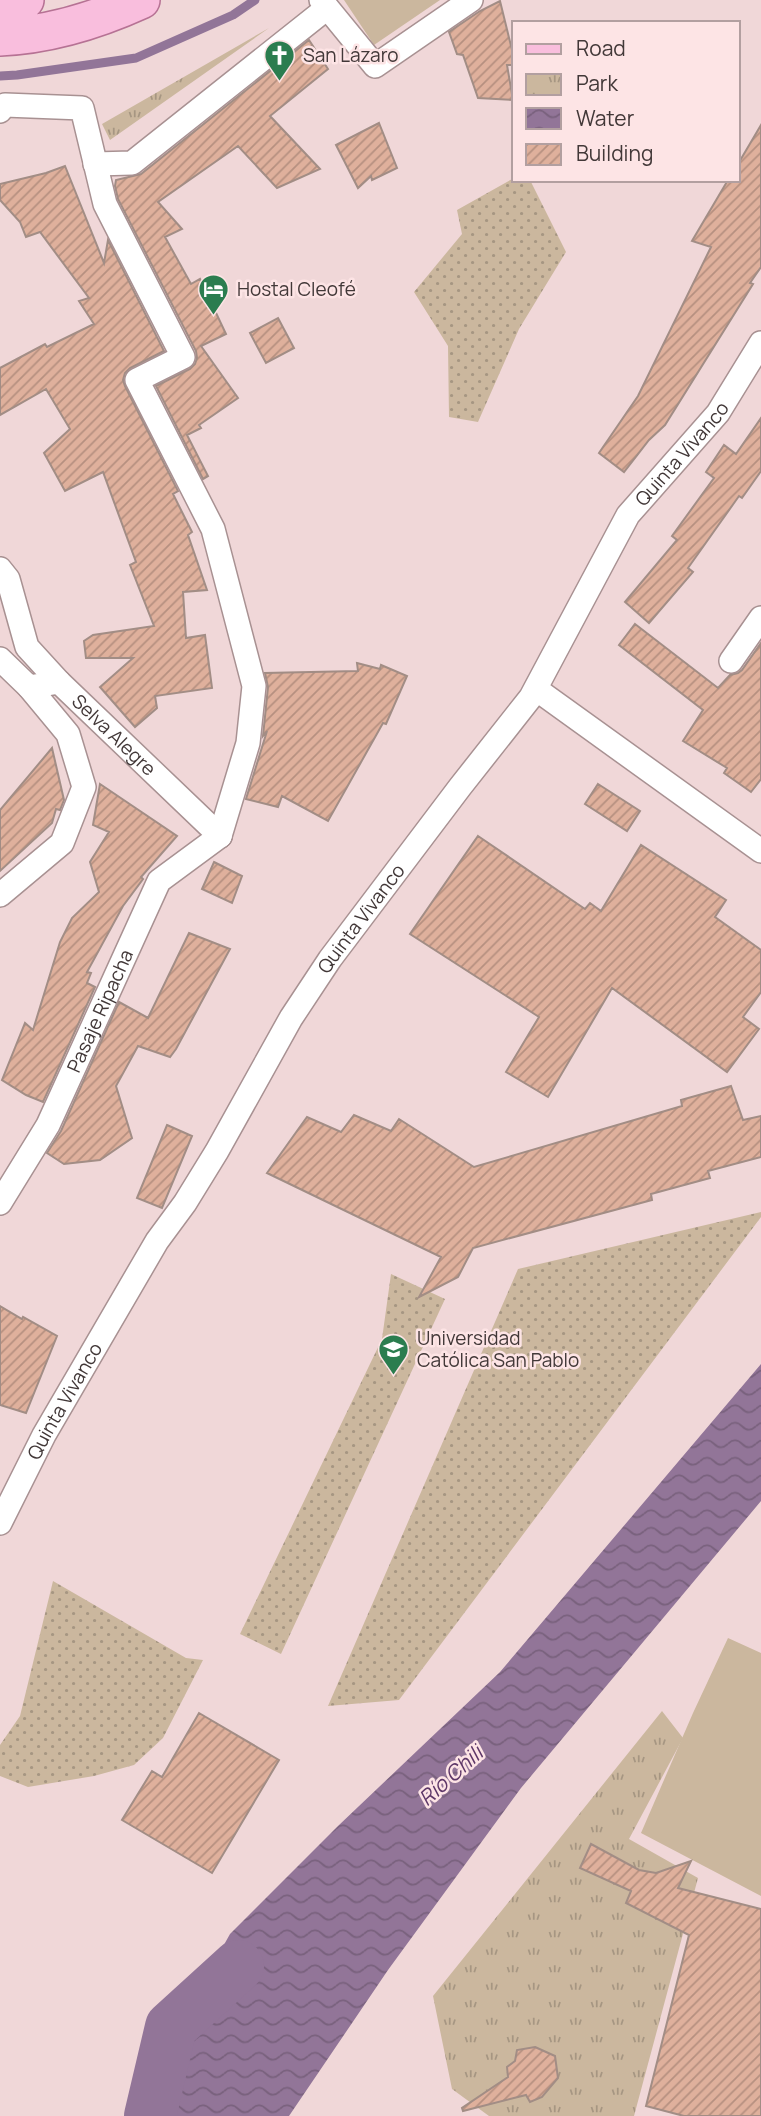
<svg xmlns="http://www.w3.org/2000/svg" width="761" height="2116" viewBox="0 0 761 2116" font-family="Manrope,sans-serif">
	<defs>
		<pattern id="grass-dots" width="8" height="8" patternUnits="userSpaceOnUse" patternTransform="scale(1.75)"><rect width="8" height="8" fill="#cbb79e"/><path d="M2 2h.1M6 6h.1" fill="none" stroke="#a69682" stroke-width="1.8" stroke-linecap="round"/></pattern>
		<pattern id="park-tufts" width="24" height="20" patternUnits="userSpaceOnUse" patternTransform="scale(1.75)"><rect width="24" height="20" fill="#cbb79e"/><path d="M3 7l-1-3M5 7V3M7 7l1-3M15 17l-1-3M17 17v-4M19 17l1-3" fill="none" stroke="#a69682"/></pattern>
		<pattern id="water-waves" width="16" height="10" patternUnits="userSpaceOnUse" patternTransform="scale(1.75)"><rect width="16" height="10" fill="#927598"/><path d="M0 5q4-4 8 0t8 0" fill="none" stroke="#79617d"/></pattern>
		<pattern id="building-hatch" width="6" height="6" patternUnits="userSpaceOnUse" patternTransform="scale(1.75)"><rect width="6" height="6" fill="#dfb09c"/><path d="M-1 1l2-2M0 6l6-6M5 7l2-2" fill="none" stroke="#b69080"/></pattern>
	</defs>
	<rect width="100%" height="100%" fill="#f0d7d8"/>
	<path fill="url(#grass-dots)" d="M 514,178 L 514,180 L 530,180 L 566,252 L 519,329 L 478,422 L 449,417 L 448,346 L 414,292 L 462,234 L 457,210 Z
		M 761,1212 L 761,1217 L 399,1700 L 328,1706 L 518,1269 Z
		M 391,1274 L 445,1299 L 281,1654 L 240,1634 L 382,1339 Z
		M 53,1581 L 186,1658 L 203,1660 L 163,1738 L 134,1765 L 94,1776 L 28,1787 L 0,1776 L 0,1745 L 20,1716 Z"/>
	<path fill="url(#park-tufts)" d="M 269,28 L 110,140 L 102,124 Z
		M 662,1711 L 683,1738 L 629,1839 L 698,1878 L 634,2116 L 489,2116 L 452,2089 L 433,1996 Z"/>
	<path fill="#cbb79e" d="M 344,0 L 440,0 L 374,45 Z
		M 728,1638 L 761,1653 L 761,1896 L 641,1833 L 693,1713 Z"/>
	<path fill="url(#water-waves)" d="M 761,1364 L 761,1501 L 521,1788 L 388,1970 L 289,2116 L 128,2116 L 230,1934 L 338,1826 L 500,1672 Z"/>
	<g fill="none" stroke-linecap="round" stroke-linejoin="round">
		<path stroke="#927598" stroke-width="9" d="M 0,76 L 17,75 L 136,58 L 233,15 L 255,0"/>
		<path stroke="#927598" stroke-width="52" d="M 150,2116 L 171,2027 L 238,1966"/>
	</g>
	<path fill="url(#building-hatch)" stroke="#a28d85" stroke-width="2" d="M 500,1 L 514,58 L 514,65 L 507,65 L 513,100 L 478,98 L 463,55 L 457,54 L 449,32 L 480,11 Z
		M 309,40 L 328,69 L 270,116 L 320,169 L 277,188 L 238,146 L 158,202 L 182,229 L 165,237 L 191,284 L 200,279 L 226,334 L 201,346 L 238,398 L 199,425 L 201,428 L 187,435 L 208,476 L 203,479 L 156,386 L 190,369 L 195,364 L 197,358 L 196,351 L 118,199 L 115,186 L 116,180 L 141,174 Z
		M 379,123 L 397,168 L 372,180 L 371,176 L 358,188 L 336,145 Z
		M 761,125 L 761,267 L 750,283 L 753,284 L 665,425 L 649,440 L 624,472 L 599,453 L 638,396 L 711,247 L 692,241 L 728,180 L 738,180 L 738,164 Z
		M 65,166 L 104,263 L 108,240 L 164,351 L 130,368 L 125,373 L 123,380 L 125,386 L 178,491 L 173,494 L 192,532 L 188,535 L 207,590 L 183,592 L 186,638 L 205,635 L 212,688 L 155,696 L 157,708 L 135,727 L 100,687 L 133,658 L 86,658 L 84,641 L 93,635 L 154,626 L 130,565 L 136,562 L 103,472 L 65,491 L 44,453 L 70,429 L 46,389 L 0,415 L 0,368 L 45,344 L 47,347 L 94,324 L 79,301 L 89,298 L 40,232 L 26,237 L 20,222 L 0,200 L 0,184 L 46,173 Z
		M 278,318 L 294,348 L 266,363 L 250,333 Z
		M 761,418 L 761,471 L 742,498 L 739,496 L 688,568 L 693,572 L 649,623 L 625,602 L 677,540 L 672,536 L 714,478 L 706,472 L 724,445 L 736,454 Z
		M 635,624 L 718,688 L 730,675 L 738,673 L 742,670 L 761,643 L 761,779 L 751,792 L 724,773 L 727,768 L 683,741 L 703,710 L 619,645 Z
		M 357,663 L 380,669 L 381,665 L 407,676 L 386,724 L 383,723 L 328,821 L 282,796 L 278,807 L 246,799 L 267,731 L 263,736 L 268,687 L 265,673 L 358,671 Z
		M 52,748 L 64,800 L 60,810 L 56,809 L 52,823 L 0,871 L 0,810 Z
		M 100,784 L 177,836 L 141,877 L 143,879 L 123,906 L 87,972 L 91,973 L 87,983 L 95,987 L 43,1102 L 26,1095 L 2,1080 L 25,1023 L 33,1030 L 60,942 L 72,918 L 99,892 L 90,862 L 109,832 L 93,825 Z
		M 598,784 L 640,811 L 627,831 L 585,804 Z
		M 478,836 L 585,909 L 590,903 L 601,911 L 641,845 L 726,900 L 715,917 L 761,950 L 761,992 L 743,1017 L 759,1029 L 727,1072 L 612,988 L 548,1097 L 506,1072 L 539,1017 L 410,934 Z
		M 214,862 L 242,876 L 232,903 L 202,889 Z
		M 189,933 L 230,949 L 176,1049 L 170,1057 L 138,1046 L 116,1086 L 132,1138 L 100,1160 L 64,1164 L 47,1153 L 61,1131 L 119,1002 L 148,1018 Z
		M 731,1086 L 743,1120 L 761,1116 L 761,1157 L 708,1171 L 710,1178 L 651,1194 L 652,1200 L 473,1248 L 458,1277 L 419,1297 L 441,1257 L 267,1173 L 307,1117 L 341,1132 L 354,1115 L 391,1131 L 399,1119 L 474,1167 L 682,1106 L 681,1100 Z
		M 167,1125 L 192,1136 L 162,1208 L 137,1198 Z
		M 0,1306 L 22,1319 L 23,1317 L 57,1336 L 26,1413 L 0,1405 Z
		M 199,1713 L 279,1760 L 212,1873 L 122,1820 L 152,1771 L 162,1777 Z
		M 591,1844 L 639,1870 L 656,1873 L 691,1861 L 678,1888 L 761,1909 L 761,2116 L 684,2116 L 646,2106 L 689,1935 L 626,1903 L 631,1891 L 580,1868 Z
		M 535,2047 L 555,2056 L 558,2078 L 542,2097 L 530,2102 L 526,2095 L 463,2111 L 462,2108 L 508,2077 L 507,2067 L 515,2061 L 517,2050 Z"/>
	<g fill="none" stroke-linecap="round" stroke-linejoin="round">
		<defs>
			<g id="street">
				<path d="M 321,0 L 375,66 L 471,0"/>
				<path d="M 0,111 L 5,105 L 82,108 L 105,204 L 183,357 L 137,380 L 213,529 L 254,686 L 248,743 L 220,836"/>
				<path d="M 95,164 L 132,163 L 327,8"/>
				<path d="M 0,569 L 8,579 L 27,647 L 59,682"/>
				<path id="s1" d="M 0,659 L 29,687 L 59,682 L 220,836"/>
				<path d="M 731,661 L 761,618"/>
				<path d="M 536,689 L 761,851"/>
				<path d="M 0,895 L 62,843 L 84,787 L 68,734 L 29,687"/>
				<path id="s2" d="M 0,1203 L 48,1125 L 159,881 L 220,836"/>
				<path id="s3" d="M 0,1523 L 44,1435 L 157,1241 L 185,1203 L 217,1151 L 291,1018 L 330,959 L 460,787 L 531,697 L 628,515 L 718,413 L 761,343"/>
			</g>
			<path id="primary" d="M 0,3 L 25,0
				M 0,37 C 48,35 97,20 141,0"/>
		</defs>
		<use href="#street" stroke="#a89192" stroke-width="26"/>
		<use href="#primary" stroke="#b67294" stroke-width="40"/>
		<use href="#street" stroke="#fff" stroke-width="23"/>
		<use href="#primary" stroke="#f9bedd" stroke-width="37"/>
	</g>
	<defs>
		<symbol id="church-pin" viewBox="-11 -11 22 30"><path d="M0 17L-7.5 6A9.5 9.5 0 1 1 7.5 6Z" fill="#2b7d4f" stroke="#fde4e5"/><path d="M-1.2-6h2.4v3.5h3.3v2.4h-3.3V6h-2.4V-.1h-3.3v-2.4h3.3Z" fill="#fff"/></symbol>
		<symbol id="hotel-pin" viewBox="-11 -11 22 30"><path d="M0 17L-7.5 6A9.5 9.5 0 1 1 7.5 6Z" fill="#2b7d4f" stroke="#fde4e5"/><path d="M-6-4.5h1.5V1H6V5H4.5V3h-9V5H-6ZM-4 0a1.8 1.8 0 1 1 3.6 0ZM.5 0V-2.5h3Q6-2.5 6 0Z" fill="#fff"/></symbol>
		<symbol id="university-pin" viewBox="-11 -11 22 30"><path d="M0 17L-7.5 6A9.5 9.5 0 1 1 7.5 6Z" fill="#2b7d4f" stroke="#fde4e5"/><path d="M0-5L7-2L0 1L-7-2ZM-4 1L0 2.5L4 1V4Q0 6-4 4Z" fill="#fff"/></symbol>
	</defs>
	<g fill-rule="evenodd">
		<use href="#church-pin" x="262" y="38" width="35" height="47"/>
		<use href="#hotel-pin" x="196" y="272" width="35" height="47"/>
		<use href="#university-pin" x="376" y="1332" width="35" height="47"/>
	</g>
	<g text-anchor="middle" stroke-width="5" stroke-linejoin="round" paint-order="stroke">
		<g font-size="19" fill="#423838" stroke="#fde4e5" text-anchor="start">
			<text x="303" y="62">San Lázaro</text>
			<text x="237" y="296">Hostal Cleofé</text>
			<text x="417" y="1345">Universidad<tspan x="417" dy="22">Católica San Pablo</tspan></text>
		</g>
		<g font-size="19" fill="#423838" stroke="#fde4e5">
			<text dy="7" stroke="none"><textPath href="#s3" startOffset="1272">Quinta Vivanco</textPath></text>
			<text dy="7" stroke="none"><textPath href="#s1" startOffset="147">Selva Alegre</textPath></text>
			<text dy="7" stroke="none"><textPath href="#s3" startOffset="705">Quinta Vivanco</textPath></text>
			<text dy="7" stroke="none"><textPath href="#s2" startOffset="217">Pasaje Ripacha</textPath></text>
			<text dy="7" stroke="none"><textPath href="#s3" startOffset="138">Quinta Vivanco</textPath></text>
		</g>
		<g font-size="21" font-style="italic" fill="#5e3768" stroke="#fde4e5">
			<text transform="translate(451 1776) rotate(-42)" y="7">Río Chili</text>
		</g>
	</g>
	<rect x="512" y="21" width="228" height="161" fill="#fde4e5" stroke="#b29fa0" stroke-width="2"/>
	<rect x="526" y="44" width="35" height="10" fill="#f9bedd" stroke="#b29fa0" stroke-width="2"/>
	<text x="576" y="56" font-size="21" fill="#423838">Road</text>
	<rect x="526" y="74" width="35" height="21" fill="url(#park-tufts)" stroke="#b29fa0" stroke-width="2"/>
	<text x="576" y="91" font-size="21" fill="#423838">Park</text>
	<rect x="526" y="108" width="35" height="21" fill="url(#water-waves)" stroke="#b29fa0" stroke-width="2"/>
	<text x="576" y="126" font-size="21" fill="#423838">Water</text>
	<rect x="526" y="144" width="35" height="21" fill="url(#building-hatch)" stroke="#b29fa0" stroke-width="2"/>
	<text x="576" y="161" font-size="21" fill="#423838">Building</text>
</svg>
